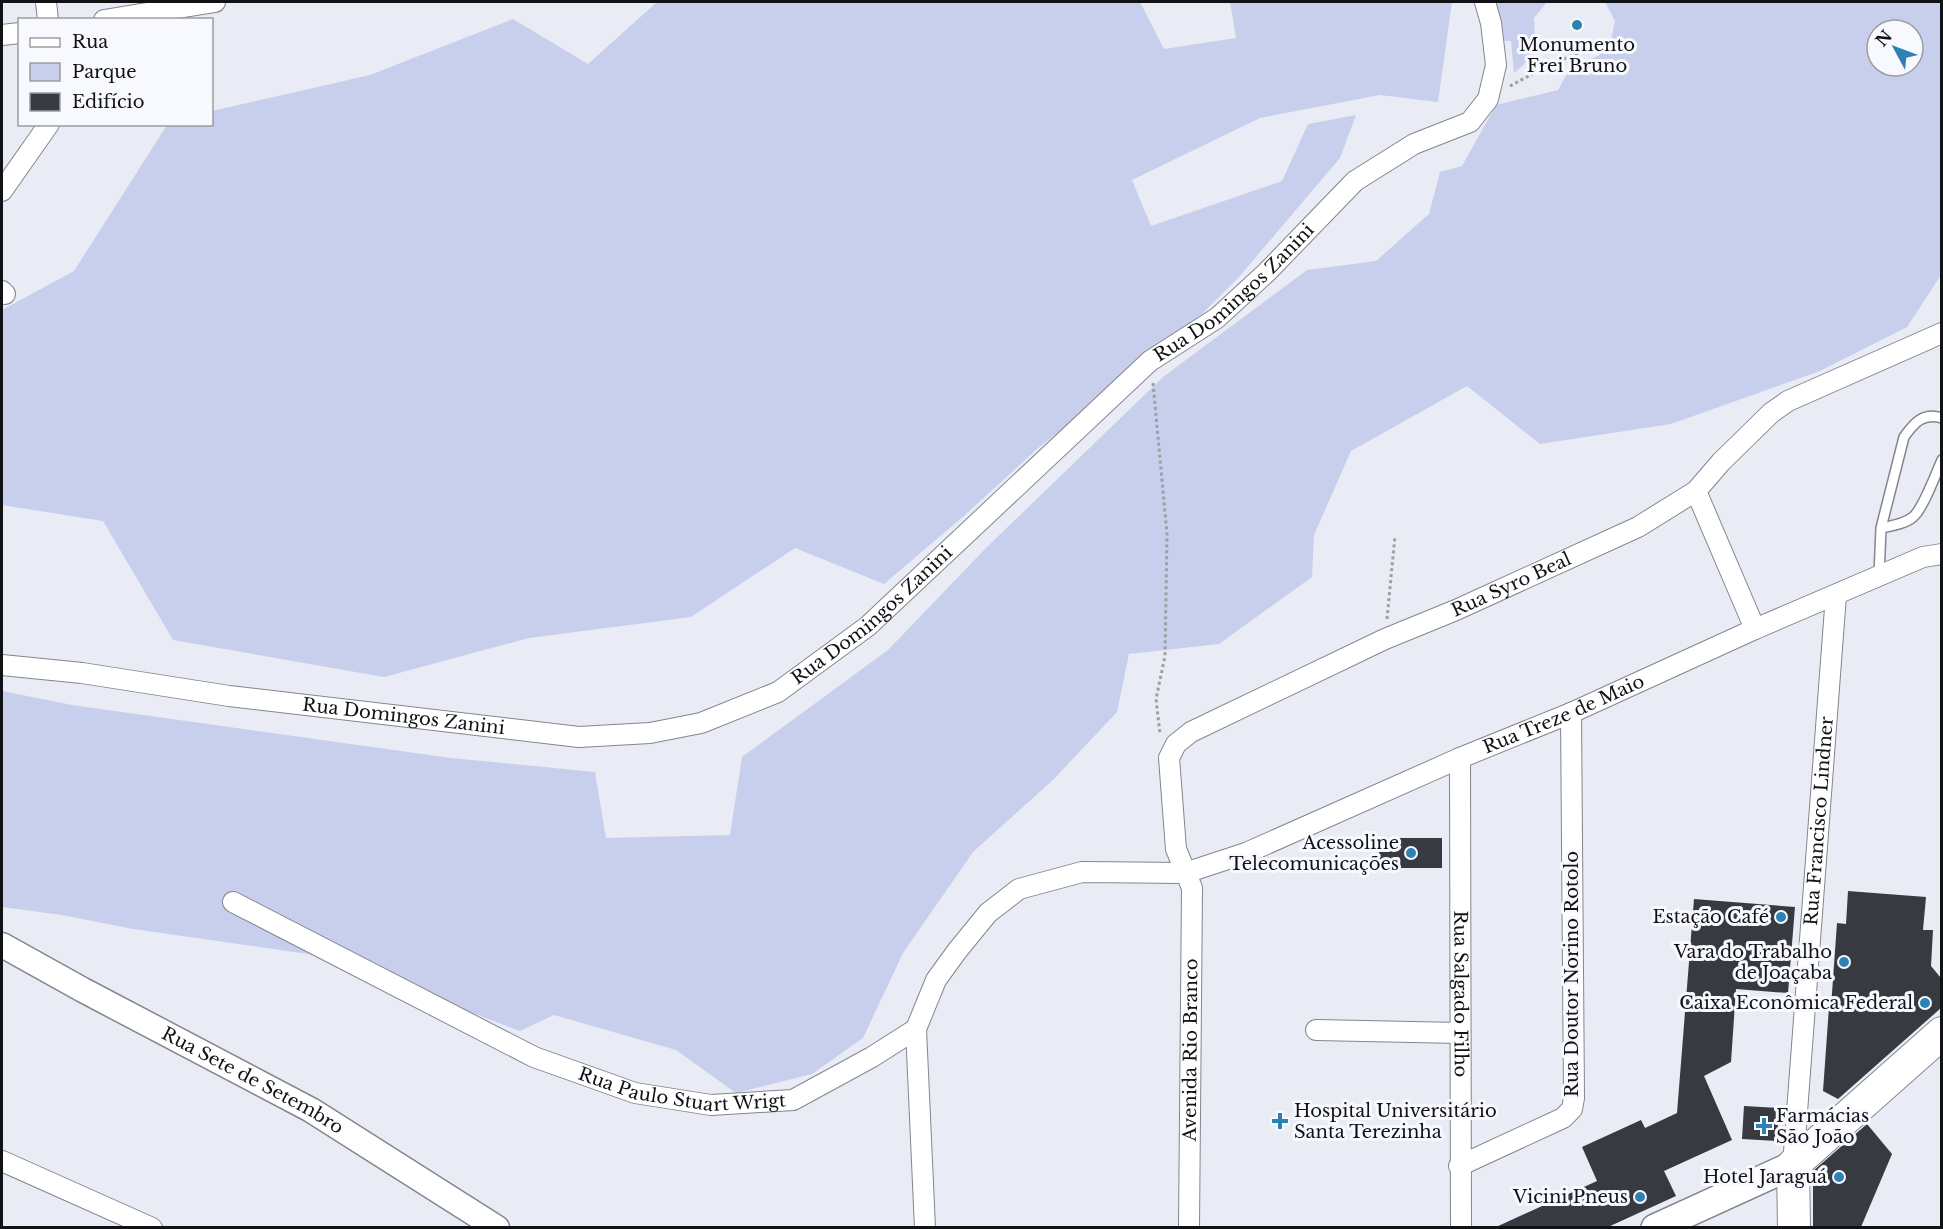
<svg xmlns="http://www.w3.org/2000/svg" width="1943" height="1229" viewBox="0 0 1943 1229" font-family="'Libre Baskerville',serif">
	<rect width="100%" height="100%" fill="#e9ecf5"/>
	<path fill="#c7cfec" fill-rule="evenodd" d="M 657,2 L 1140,2 L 1164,49 L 1236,38 L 1230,2 L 1452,2 L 1438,102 L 1380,95 L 1260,118 L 1132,180 L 1151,226 L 1282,181 L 1308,124 L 1356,115 L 1340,158 L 1239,277 L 1176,340 L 1037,449 L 965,515 L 884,584 L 795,548 L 691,617 L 529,638 L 384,677 L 173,640 L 103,521 L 2,505 L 2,310 L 74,271 L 167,125 L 212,124 L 212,111 L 370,75 L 513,19 L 588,64 Z
		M 1492,2 L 1547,2 L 1534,18 C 1536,40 1533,60 1514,73 L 1511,41 L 1501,41 Z
		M 1605,2 L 1941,2 L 1941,275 L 1907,327 L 1820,371 L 1671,424 L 1540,444 L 1467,386 L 1351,451 L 1314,535 L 1312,577 L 1219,644 L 1129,654 L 1117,712 L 1052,781 L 973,852 L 903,953 L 863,1038 L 812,1074 L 736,1093 L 676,1050 L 554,1015 L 520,1031 L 322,956 L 133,929 L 62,915 L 2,907 L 2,691 L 72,705 L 451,758 L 595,772 L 606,838 L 730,835 L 742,757 L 888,650 L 986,548 L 1163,377 L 1307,270 L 1376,261 L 1429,214 L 1440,172 L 1462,166 L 1496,105 L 1558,90 L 1571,67 L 1598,56 L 1610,45 L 1615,21 ZM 1877,30 L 1913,30 L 1913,66 L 1877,66 Z"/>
	<path fill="#383a41" d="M 1379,838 L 1442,838 L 1442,868 L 1379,868 Z
		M 1848,891 L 1926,897 L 1923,930 L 1933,930 L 1931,966 L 1941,978 L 1941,1008 L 1838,1099 L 1823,1091 L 1829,1007 L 1831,1007 L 1837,923 L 1846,924 Z
		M 1694,899 L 1795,907 L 1788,993 L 1736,989 L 1731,1062 L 1704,1076 L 1732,1140 L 1664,1171 L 1676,1196 L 1608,1227 L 1496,1227 L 1597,1181 L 1582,1147 L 1641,1120 L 1645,1128 L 1677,1113 Z
		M 1744,1106 L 1779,1108 L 1777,1141 L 1742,1139 Z
		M 1867,1124 L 1892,1154 L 1861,1227 L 1813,1227 L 1813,1171 Z"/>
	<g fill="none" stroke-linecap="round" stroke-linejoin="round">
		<defs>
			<path id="service" d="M 1881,528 C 1891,526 1905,524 1913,517 C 1923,509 1936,473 1942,460
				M 1879,576 L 1881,528 L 1904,437 C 1914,423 1923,412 1942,418"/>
			<g id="minor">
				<path d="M 46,2 L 48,20"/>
				<path d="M 104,20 L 215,2"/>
				<path d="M 2,35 L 20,33"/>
				<path d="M 2,191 L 49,124"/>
				<path d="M 2,291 L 5,294"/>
				<path d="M 1696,491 L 1755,629"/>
				<path id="s1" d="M 2,665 L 82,673 L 229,696 L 579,737 L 650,733 L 701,723 L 778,692 L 868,626 L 1150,361 L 1217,318 L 1267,272 L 1355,181 L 1414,144 L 1470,122 L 1488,99 L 1496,65 L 1491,23 L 1485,2"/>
				<path id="s2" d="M 1460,758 L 1461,1228"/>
				<path id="s3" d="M 233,902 L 534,1057 L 635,1093 L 711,1105 L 793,1100 L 872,1057 L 916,1029 L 936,980 L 957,951 L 988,913 L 1019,889 L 1082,872 L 1185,873 L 1246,853 L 1460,758 L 1571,713 L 1755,629 L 1923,557 L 1942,554"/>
				<path d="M 916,1029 L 925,1228"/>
				<path d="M 1316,1030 L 1460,1033"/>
				<path d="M 2,1161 L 152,1228"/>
				<path id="s4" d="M 1793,1165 L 1836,595"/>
				<path d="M 1459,1166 L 1563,1118 L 1572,1109 L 1574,1098 L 1571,713"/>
				<path id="s5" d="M 1189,1228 L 1192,888 L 1176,849 L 1169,758 L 1176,744 L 1191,732 L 1385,639 L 1456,610 L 1638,527 L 1696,491 L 1721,462 L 1771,413 L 1788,401 L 1942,333"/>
			</g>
			<g id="tertiary">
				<path id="s6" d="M 2,945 L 83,990 L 311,1110 L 497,1228"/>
			</g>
			<path id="secondary" d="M 1655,1228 L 1793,1165"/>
			<path id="primary" d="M 1794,1228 L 1793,1165 L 1942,1033"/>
		</defs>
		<use href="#service" stroke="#84868f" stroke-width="12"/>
		<use href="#minor" stroke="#84868f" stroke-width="22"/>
		<use href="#tertiary" stroke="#84868f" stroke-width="27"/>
		<use href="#secondary" stroke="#84868f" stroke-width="30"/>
		<use href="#primary" stroke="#84868f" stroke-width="34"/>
		<path stroke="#9c9fa5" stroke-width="3" stroke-dasharray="3 3" stroke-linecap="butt" d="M 1510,86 L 1551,64 L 1584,51
			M 1153,383 L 1167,534 L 1165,656 L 1156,699 L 1160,734
			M 1387,619 L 1395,536"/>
		<use href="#service" stroke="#fff" stroke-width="9"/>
		<use href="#minor" stroke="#fff" stroke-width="20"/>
		<use href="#tertiary" stroke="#fff" stroke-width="24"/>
		<use href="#secondary" stroke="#fff" stroke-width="27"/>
		<use href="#primary" stroke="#fff" stroke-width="32"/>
	</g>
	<g fill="#2d82b2" stroke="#f8f9ff" stroke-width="2">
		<circle cx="1577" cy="25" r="6"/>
		<circle cx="1411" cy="853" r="6"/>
		<circle cx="1781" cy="917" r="6"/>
		<circle cx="1844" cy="962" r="6"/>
		<circle cx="1925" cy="1003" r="6"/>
		<path d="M1277 1112h6v6h6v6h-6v6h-6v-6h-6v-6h6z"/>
		<path d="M1761 1117h6v6h6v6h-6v6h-6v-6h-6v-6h6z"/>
		<circle cx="1839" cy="1177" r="6"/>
		<circle cx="1640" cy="1197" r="6"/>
	</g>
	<g text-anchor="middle" stroke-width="6" stroke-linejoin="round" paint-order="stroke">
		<g font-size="18" fill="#111215" stroke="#f8f9ff" text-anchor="end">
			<text x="1577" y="51" text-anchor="middle">Monumento<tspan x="1577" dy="21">Frei Bruno</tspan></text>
			<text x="1399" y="849">Acessoline<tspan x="1399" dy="21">Telecomunicações</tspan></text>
			<text x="1769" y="923">Estação Café</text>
			<text x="1832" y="958">Vara do Trabalho<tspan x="1832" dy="21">de Joaçaba</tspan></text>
			<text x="1913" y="1009">Caixa Econômica Federal</text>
			<text x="1294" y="1117" text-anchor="start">Hospital Universitário<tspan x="1294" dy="21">Santa Terezinha</tspan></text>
			<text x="1776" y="1122" text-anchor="start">Farmácias<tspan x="1776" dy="21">São João</tspan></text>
			<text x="1827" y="1183">Hotel Jaraguá</text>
			<text x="1628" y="1203">Vicini Pneus</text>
		</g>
		<g font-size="18" fill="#111215" stroke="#f8f9ff">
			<text dy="6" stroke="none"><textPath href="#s1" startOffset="1395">Rua Domingos Zanini</textPath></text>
			<text dy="6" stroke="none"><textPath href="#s5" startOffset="861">Rua Syro Beal</textPath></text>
			<text dy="6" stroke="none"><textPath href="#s1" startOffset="909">Rua Domingos Zanini</textPath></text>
			<text dy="6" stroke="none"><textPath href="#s3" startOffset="1503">Rua Treze de Maio</textPath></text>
			<text dy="6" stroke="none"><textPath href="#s1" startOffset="405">Rua Domingos Zanini</textPath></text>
			<text dy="6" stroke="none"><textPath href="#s4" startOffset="345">Rua Francisco Lindner</textPath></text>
			<text transform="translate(1572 974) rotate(-90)" y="6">Rua Doutor Norino Rotolo</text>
			<text dy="6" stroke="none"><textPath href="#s2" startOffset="236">Rua Salgado Filho</textPath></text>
			<text dy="6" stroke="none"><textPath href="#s5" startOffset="178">Avenida Rio Branco</textPath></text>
			<text dy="6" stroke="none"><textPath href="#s6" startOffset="285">Rua Sete de Setembro</textPath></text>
			<text dy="6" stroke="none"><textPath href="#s3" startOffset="492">Rua Paulo Stuart Wrigt</textPath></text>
		</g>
	</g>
	<rect width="1943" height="1229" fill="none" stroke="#111215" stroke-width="6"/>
	<rect x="18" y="18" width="195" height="108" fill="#f8f9ff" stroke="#9c9da1" stroke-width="1.5"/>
	<rect x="30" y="38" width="30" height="9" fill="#ffffff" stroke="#9c9da1" stroke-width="1.5"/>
	<text x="72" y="48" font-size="18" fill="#111215">Rua</text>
	<rect x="30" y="63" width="30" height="18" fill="#c7cfec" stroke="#9c9da1" stroke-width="1.5"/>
	<text x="72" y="78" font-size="18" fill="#111215">Parque</text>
	<rect x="30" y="93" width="30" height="18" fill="#383a41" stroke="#9c9da1" stroke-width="1.5"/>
	<text x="72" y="108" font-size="18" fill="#111215">Edifício</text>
	<g transform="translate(1895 48) rotate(311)"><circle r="28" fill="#f8f9ff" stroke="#9c9da1" stroke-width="1.5"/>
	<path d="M0-4.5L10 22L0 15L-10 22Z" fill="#2d82b2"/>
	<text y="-9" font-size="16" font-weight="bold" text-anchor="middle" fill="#111215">N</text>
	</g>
</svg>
